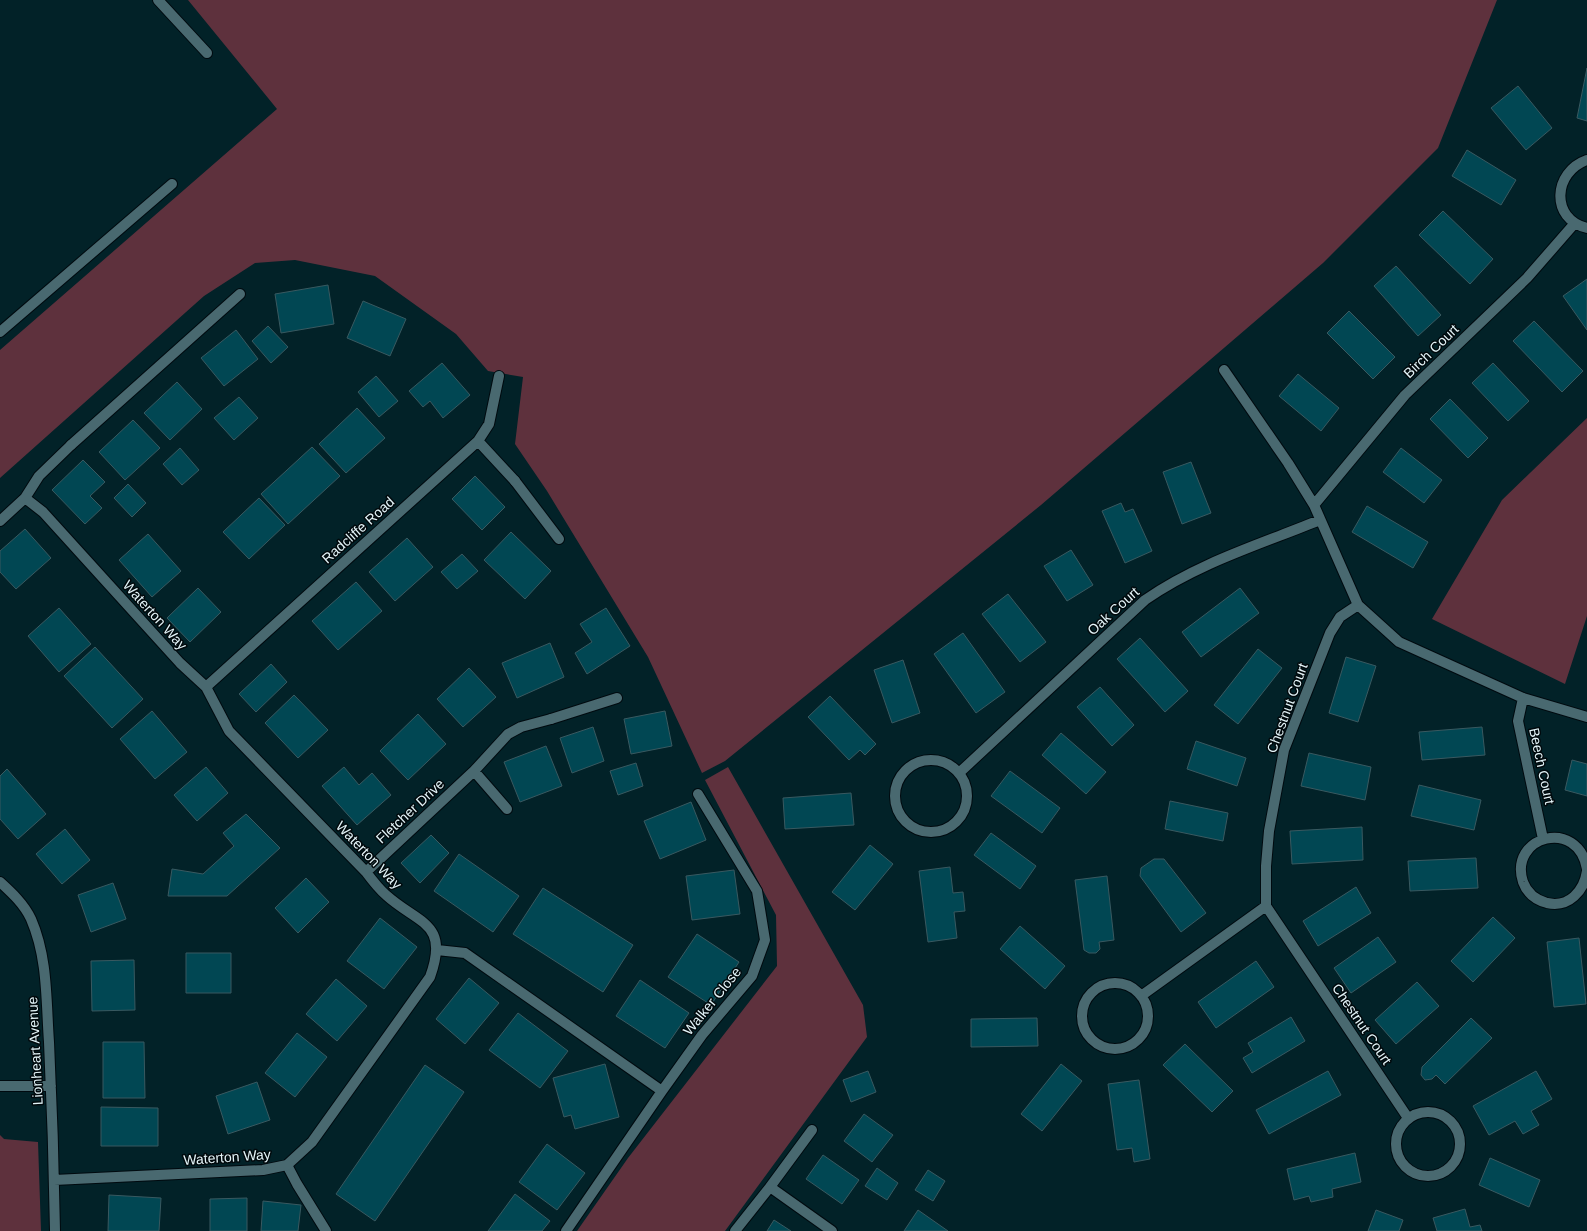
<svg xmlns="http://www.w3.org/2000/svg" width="1587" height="1231" viewBox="0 0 1587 1231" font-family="Arial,sans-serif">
	<rect width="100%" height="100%" fill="#022228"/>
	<path fill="#5e313d" d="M 188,0 L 1497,0 L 1438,148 L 1323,263 L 1041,505 L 725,761 L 702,773 L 648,657 L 547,491 L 515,444 L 523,377 L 488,371 L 456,334 L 375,276 L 295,260 L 255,263 L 204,296 L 0,478 L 0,350 L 277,109 Z
		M 1587,418 L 1587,616 L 1565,684 L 1432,619 L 1502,500 Z
		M 728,767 L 863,1005 L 867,1037 L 725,1231 L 577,1231 L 628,1158 L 777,966 L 776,915 L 705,780 Z
		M 0,1135 L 4,1139 L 38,1142 L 41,1231 L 0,1231 Z"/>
	<path fill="#014753" stroke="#395960" d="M 1587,68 L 1587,121 L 1577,118 Z
		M 1518,86 L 1552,128 L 1526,150 L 1491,108 Z
		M 1467,150 L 1516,180 L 1501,205 L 1452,176 Z
		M 1443,211 L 1493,259 L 1470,284 L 1419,235 Z
		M 1396,266 L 1441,315 L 1418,336 L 1374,286 Z
		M 1587,279 L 1587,330 L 1563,296 Z
		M 328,285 L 334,324 L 281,333 L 275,294 Z
		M 363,301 L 406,319 L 390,356 L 347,338 Z
		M 1349,311 L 1395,357 L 1373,379 L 1327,333 Z
		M 1534,321 L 1583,371 L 1562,392 L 1513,341 Z
		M 268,326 L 288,347 L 271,363 L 252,341 Z
		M 236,330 L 258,359 L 224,386 L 201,358 Z
		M 442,363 L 470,395 L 443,418 L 430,401 L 423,407 L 409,391 Z
		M 1493,363 L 1529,401 L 1508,421 L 1472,383 Z
		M 1298,374 L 1339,408 L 1321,431 L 1279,396 Z
		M 376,376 L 398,401 L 379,417 L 358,392 Z
		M 177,382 L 202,409 L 170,440 L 144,413 Z
		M 239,397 L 258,418 L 234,440 L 214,418 Z
		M 1450,399 L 1488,438 L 1468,458 L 1430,419 Z
		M 357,408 L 385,438 L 346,473 L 319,444 Z
		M 133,420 L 160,448 L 125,480 L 99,452 Z
		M 312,447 L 340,476 L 288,524 L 261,494 Z
		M 180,448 L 199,470 L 182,485 L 163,464 Z
		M 1401,448 L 1442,480 L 1424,503 L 1383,472 Z
		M 83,460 L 105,482 L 90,496 L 102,508 L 85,524 L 52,490 Z
		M 1191,462 L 1211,513 L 1182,524 L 1163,472 Z
		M 475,476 L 505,507 L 482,530 L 452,499 Z
		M 128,484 L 146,503 L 132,517 L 114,498 Z
		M 259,498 L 285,525 L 249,559 L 223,532 Z
		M 1121,503 L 1125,512 L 1133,509 L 1152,551 L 1125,563 L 1102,511 Z
		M 1367,506 L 1428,542 L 1413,568 L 1352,532 Z
		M 25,529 L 51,558 L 16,589 L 0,572 L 0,551 Z
		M 511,532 L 551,571 L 525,599 L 484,560 Z
		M 148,534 L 181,571 L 152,597 L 119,560 Z
		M 407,538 L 433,567 L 395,601 L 369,572 Z
		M 1071,550 L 1093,585 L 1067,601 L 1044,566 Z
		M 462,554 L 478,571 L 457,589 L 441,572 Z
		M 356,582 L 382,611 L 338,650 L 312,621 Z
		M 198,588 L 221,612 L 190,642 L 167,618 Z
		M 1240,588 L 1259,613 L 1201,657 L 1182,632 Z
		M 1008,594 L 1046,642 L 1020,662 L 982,614 Z
		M 59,608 L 91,644 L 59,672 L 28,636 Z
		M 606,608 L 630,646 L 587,674 L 575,653 L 592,642 L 580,624 Z
		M 963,633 L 1005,692 L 976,713 L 934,654 Z
		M 1140,638 L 1188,691 L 1165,712 L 1117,659 Z
		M 550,643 L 564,677 L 517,698 L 502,663 Z
		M 95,647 L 143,699 L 112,728 L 64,676 Z
		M 1258,649 L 1282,668 L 1238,724 L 1214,705 Z
		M 1346,657 L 1376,666 L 1358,722 L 1329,713 Z
		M 903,660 L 920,713 L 892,723 L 874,670 Z
		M 271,664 L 287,682 L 256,712 L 239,694 Z
		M 469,668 L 496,697 L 463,727 L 437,699 Z
		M 1100,687 L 1134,725 L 1112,746 L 1077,707 Z
		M 294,695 L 328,730 L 298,758 L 265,723 Z
		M 830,696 L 876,744 L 865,755 L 860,750 L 849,760 L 808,717 Z
		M 152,711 L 187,752 L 155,779 L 120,739 Z
		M 665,711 L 672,746 L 631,754 L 624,719 Z
		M 418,714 L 446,744 L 408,780 L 380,751 Z
		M 593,727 L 604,761 L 572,773 L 560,738 Z
		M 1482,727 L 1485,755 L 1422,760 L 1419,732 Z
		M 1061,733 L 1106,772 L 1086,794 L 1042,755 Z
		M 1196,741 L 1246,758 L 1237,786 L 1187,769 Z
		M 546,746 L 562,786 L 520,802 L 504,762 Z
		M 1309,753 L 1371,767 L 1365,800 L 1301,786 Z
		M 1572,760 L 1587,764 L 1587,796 L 1565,790 Z
		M 636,763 L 643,786 L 618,795 L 610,771 Z
		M 206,767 L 228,793 L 197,821 L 174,795 Z
		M 344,767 L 359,785 L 372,773 L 391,795 L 357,825 L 322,786 Z
		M 7,769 L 46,814 L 18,839 L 0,819 L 0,776 Z
		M 1010,771 L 1060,808 L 1042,833 L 991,796 Z
		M 1419,785 L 1481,800 L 1474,830 L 1411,816 Z
		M 851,793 L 854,825 L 785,829 L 783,798 Z
		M 1170,801 L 1228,813 L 1223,841 L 1165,829 Z
		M 691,802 L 706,840 L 660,859 L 644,821 Z
		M 246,814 L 280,848 L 227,896 L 168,896 L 172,869 L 203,874 L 234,846 L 223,833 Z
		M 1362,827 L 1363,860 L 1292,864 L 1290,831 Z
		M 65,829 L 90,860 L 62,884 L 36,854 Z
		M 991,833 L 1036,866 L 1020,889 L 974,855 Z
		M 431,835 L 449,853 L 420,883 L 401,863 Z
		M 870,845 L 893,864 L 855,910 L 832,892 Z
		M 459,854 L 519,896 L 493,932 L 434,891 Z
		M 1476,858 L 1478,888 L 1410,891 L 1408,861 Z
		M 1154,859 L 1164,859 L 1206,913 L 1181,932 L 1140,876 L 1141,868 Z
		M 950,867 L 953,893 L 963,892 L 965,911 L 954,912 L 957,938 L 928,942 L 919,871 Z
		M 734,870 L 740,914 L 692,920 L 686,876 Z
		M 1107,876 L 1114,940 L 1099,942 L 1100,949 L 1096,953 L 1089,953 L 1084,950 L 1075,880 Z
		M 306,878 L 329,902 L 298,933 L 275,908 Z
		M 113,883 L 126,919 L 91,932 L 78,895 Z
		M 1356,887 L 1371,913 L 1318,946 L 1303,921 Z
		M 543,888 L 633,945 L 603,992 L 513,934 Z
		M 1493,917 L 1515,938 L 1473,982 L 1451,961 Z
		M 380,918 L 417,947 L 384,989 L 347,961 Z
		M 1020,926 L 1065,966 L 1045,989 L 1000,949 Z
		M 697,934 L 739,962 L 711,1005 L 668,977 Z
		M 1378,937 L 1396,962 L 1351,993 L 1334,968 Z
		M 1579,938 L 1586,1004 L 1554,1007 L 1547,942 Z
		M 186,953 L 231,953 L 231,993 L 186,993 Z
		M 134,960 L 135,1010 L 92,1011 L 91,961 Z
		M 1256,961 L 1274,987 L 1216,1028 L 1198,1002 Z
		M 469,978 L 499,1003 L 465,1044 L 436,1019 Z
		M 336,979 L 367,1006 L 337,1041 L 306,1014 Z
		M 640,980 L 689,1013 L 665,1048 L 616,1016 Z
		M 1417,982 L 1439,1006 L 1396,1044 L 1375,1020 Z
		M 518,1013 L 568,1051 L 540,1088 L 489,1050 Z
		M 1291,1017 L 1305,1041 L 1252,1073 L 1243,1058 L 1253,1052 L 1248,1043 Z
		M 1037,1018 L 1038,1046 L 971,1047 L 971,1019 Z
		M 1471,1018 L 1492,1038 L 1445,1084 L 1436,1075 L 1432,1079 L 1425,1080 L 1421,1075 L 1422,1067 Z
		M 297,1033 L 327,1057 L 295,1097 L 265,1073 Z
		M 103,1042 L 144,1042 L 145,1098 L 103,1098 Z
		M 1185,1044 L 1233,1091 L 1212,1112 L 1163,1065 Z
		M 605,1064 L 619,1117 L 575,1129 L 571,1115 L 564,1117 L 553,1078 Z
		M 1061,1064 L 1082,1081 L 1042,1131 L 1021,1114 Z
		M 425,1065 L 464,1092 L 375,1221 L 336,1194 Z
		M 868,1071 L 876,1092 L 851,1102 L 843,1080 Z
		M 1328,1071 L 1341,1095 L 1269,1134 L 1256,1110 Z
		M 1536,1071 L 1552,1099 L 1531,1111 L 1539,1125 L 1523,1134 L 1515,1121 L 1489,1135 L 1473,1106 Z
		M 1139,1080 L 1150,1159 L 1134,1162 L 1132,1148 L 1117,1150 L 1108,1084 Z
		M 257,1082 L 270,1120 L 228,1134 L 216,1096 Z
		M 101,1107 L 158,1108 L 158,1146 L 101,1146 Z
		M 864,1114 L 893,1135 L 872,1162 L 844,1141 Z
		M 547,1144 L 585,1173 L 557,1210 L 519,1182 Z
		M 1355,1153 L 1361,1182 L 1332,1189 L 1333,1197 L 1311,1202 L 1309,1196 L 1294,1200 L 1287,1169 Z
		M 823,1155 L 859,1180 L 842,1204 L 806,1179 Z
		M 1490,1158 L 1540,1180 L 1529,1207 L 1479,1185 Z
		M 877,1168 L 898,1183 L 887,1200 L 865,1186 Z
		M 928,1170 L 945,1181 L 933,1201 L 915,1190 Z
		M 515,1194 L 550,1221 L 542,1231 L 488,1231 Z
		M 109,1195 L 161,1198 L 159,1231 L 108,1231 Z
		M 247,1198 L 247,1231 L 210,1231 L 210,1199 Z
		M 263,1201 L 301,1205 L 298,1231 L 261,1231 Z
		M 1465,1209 L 1470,1227 L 1480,1225 L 1482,1231 L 1437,1231 L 1433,1218 Z
		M 918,1210 L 948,1231 L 904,1231 Z
		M 1376,1210 L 1403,1220 L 1399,1231 L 1368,1231 Z
		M 774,1220 L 791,1231 L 767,1231 Z"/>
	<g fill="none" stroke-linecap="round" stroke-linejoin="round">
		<defs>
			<path id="lane" d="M 158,0 L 207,53
				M 0,332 L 172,184
				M 71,445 L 240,294
				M 515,481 L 559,539
				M 551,719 L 617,698
				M 287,1165 L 297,1184 L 326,1231"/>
			<path id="street" d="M 1587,160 C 1553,172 1550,219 1587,228
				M 1224,370 L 1288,463 L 1314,505 L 1358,605 L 1399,642 L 1523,698 L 1587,717
				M 478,441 L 515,481
				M 25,498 L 43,512 L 180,663 L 206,687 L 229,731 L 366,872 C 372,880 379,889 386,895 C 418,924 450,922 430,977 L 312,1142 L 287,1165 L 263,1170 L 54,1180
				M 1314,505 L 1405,395 L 1527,278 L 1575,223
				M 0,521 L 25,498 L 39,476 L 71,445
				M 1358,605 L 1340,617 L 1330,633 L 1284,750 L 1269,831 L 1266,866 L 1266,906 L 1408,1118
				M 206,687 L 478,441 L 489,424 L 499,376
				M 1523,698 L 1518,721 L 1543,839
				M895 796a36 36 0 1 1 72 0a36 36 0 1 1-72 0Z
				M 474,771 L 507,809
				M 959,773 L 1145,600 C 1198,563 1261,544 1320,520
				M 1587,869 C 1578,817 1508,836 1523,882 C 1527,893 1536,900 1547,903 C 1569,908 1584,891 1587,871
				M 366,872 L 474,771 L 508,734 L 521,727 L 551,719
				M 0,882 C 12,893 24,904 31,919 C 48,958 46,1001 49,1042 C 52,1105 54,1168 55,1231
				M 437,950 L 465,953 L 662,1091
				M1082 1016a33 33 0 1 1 66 0a33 33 0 1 1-66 0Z
				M 1141,996 L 1266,906
				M 0,1086 L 51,1086
				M1396 1144a32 32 0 1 1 64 0a32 32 0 1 1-64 0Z
				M 770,1187 L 832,1231
				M 566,1231 L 662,1091 L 702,1035 L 752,976 L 765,940 L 757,891 L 698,794
				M 735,1231 L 770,1187 L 812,1130"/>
		</defs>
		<use href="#lane" stroke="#000a0f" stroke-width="12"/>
		<use href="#street" stroke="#000a0f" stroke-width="12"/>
		<use href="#lane" stroke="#496970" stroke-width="10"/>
		<use href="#street" stroke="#496970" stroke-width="10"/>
	</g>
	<g text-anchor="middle" stroke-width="3" stroke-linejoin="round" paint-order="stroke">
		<g font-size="14" fill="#e3f4f8" stroke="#01090c">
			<text transform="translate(1431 351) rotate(-44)" y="5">Birch Court</text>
			<text transform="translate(358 530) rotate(-42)" y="5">Radcliffe Road</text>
			<text transform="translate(1113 611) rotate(-42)" y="5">Oak Court</text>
			<text transform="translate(155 615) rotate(48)" y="5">Waterton Way</text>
			<text transform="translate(1287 708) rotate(-70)" y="5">Chestnut Court</text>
			<text transform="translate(1542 766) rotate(78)" y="5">Beech Court</text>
			<text transform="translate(410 811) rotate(-43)" y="5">Fletcher Drive</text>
			<text transform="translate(369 855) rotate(46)" y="5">Waterton Way</text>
			<text transform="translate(712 1001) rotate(-51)" y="5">Walker Close</text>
			<text transform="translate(1362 1024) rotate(56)" y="5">Chestnut Court</text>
			<text transform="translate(35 1051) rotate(-93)" y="5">Lionheart Avenue</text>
			<text transform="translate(227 1157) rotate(-4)" y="5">Waterton Way</text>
		</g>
	</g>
</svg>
